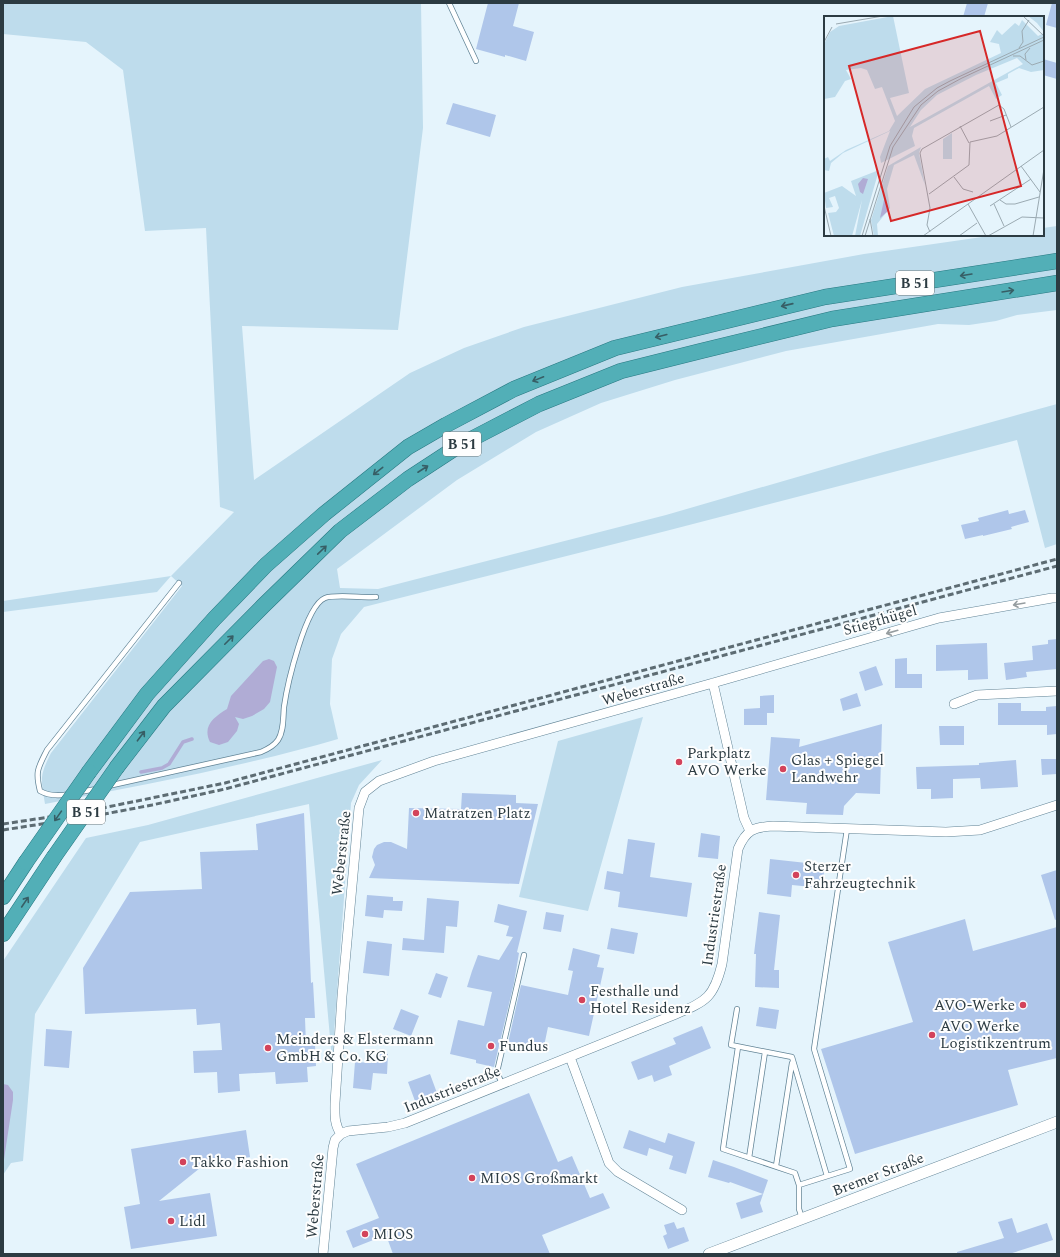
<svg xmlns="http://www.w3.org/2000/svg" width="1060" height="1257" viewBox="0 0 1060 1257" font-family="Spectral,serif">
	<rect width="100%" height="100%" fill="#e5f4fc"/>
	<path fill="#bedcec" d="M 3,3 L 421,3 L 423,128 L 398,330 L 242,326 L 254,480 L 410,373 L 464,348 L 524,327 L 682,287 L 864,254 L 996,235 L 1043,235 L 1043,228 L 1057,226 L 1057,310 L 1017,315 L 996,321 L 969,325 L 938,324 L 786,351 L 675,380 L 601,403 L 536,432 L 457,480 L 337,569 L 340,588 L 378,589 L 666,515 L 880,453 L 1057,404 L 1057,544 L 1045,548 L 1017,440 L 666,531 L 364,607 L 341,634 L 332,659 L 330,704 L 338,739 C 242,767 143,785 45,804 C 41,778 39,777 51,753 L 182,586 L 171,576 L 157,592 L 3,612 L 3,601 L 171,576 L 234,512 L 220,507 L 206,228 L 145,231 L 123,70 L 86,42 L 3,34 Z
		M 643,717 L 588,911 L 519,897 L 558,741 Z
		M 382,760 L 359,785 L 351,803 L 332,1060 L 309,804 L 140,842 L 35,1014 L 23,1161 L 11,1163 L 3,1175 L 3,961 L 86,838 L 148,825 Z"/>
	<path fill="#b0acd5" d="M 269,659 L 274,661 L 277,667 L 270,702 L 264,709 L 252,716 L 243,719 L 235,717 L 239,724 L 237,731 L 228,742 L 219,745 L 210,742 C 202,726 214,717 227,709 L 231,696 L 263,661 Z
		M 3,1084 L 8,1085 L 13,1092 L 13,1100 L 3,1166 Z"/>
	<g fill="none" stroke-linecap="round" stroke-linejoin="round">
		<path stroke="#b0acd5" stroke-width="3.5" d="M 141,772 L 162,768 L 169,764 L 183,742 L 192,739"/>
	</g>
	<path fill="#afc6ea" d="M 488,3 L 519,3 L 513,26 L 534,32 L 526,61 L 505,55 L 505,57 L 476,49 Z
		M 967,3 L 988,3 L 984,17 L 963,17 Z
		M 1052,3 L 1057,3 L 1057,28 L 1046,25 Z
		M 1043,59 L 1057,63 L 1057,79 L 1043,75 Z
		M 453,103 L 496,115 L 490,137 L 446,124 Z
		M 1008,510 L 1009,514 L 1025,510 L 1029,522 L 1011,527 L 1012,529 L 983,536 L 983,535 L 965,539 L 961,525 L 979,521 L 978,518 Z
		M 1057,639 L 1057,669 L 1026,672 L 1027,677 L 1006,680 L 1004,663 L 1033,660 L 1032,646 L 1048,644 L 1048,640 Z
		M 987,643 L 988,679 L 968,680 L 968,670 L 936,671 L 936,645 Z
		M 907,658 L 907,674 L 922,674 L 922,688 L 895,688 L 895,659 Z
		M 876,666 L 883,685 L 865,691 L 859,672 Z
		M 857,693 L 861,706 L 843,711 L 840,699 Z
		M 774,695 L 774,713 L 767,713 L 767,725 L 744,725 L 744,709 L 760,708 L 760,696 Z
		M 998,703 L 1021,703 L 1021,711 L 1046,711 L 1046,707 L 1057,706 L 1057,734 L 1047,735 L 1047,725 L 998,725 Z
		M 882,724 L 880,794 L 856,793 L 844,806 L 843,815 L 806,814 L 807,803 L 766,800 L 771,737 L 800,739 L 799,747 Z
		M 939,726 L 964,726 L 964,745 L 940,745 Z
		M 1041,759 L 1057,759 L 1057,774 L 1042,775 Z
		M 1016,760 L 1018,787 L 981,789 L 980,778 L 953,779 L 953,798 L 931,799 L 931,789 L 917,789 L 916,767 L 979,765 L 979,763 Z
		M 462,793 L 516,795 L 516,803 L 538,804 L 519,884 L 369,878 L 375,865 L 372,857 L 374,849 L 377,845 L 384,842 L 391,842 L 407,849 L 409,808 L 461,809 Z
		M 304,813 L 311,983 L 313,982 L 315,1018 L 305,1018 L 306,1045 L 315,1045 L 316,1066 L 307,1067 L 308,1082 L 276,1084 L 275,1072 L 239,1074 L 240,1091 L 218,1093 L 217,1072 L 194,1073 L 193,1051 L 222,1050 L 220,1023 L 197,1025 L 196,1009 L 85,1014 L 83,968 L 130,892 L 202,889 L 200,852 L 258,850 L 256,824 Z
		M 701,833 L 720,836 L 718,859 L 698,857 Z
		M 628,839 L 655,843 L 650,877 L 692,883 L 687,917 L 618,907 L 620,892 L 604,889 L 607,871 L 623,874 Z
		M 770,859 L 825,865 L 822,888 L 792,885 L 791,897 L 767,894 Z
		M 1057,870 L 1057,919 L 1055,920 L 1041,875 Z
		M 367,895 L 393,897 L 393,901 L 403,901 L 402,911 L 384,910 L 383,918 L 365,916 Z
		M 427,898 L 459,901 L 457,927 L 446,926 L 444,953 L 402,950 L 403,938 L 424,940 Z
		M 498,904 L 527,911 L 517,952 L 519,953 L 514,983 L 494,1067 L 476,1063 L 476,1060 L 450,1054 L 458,1020 L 484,1026 L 492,992 L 467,987 L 472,971 L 478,955 L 499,960 L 513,937 L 506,936 L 509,926 L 494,922 Z
		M 546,912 L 564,915 L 561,932 L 543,929 Z
		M 759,912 L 780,915 L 774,970 L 779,970 L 779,988 L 755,987 L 756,954 L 754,954 Z
		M 965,919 L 973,951 L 1057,927 L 1057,1058 L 1008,1070 L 1018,1105 L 855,1154 L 821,1049 L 913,1022 L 888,942 Z
		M 611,928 L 638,933 L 634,954 L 607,949 Z
		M 367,941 L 392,944 L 389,976 L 363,973 Z
		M 573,948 L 600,955 L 597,967 L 604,968 L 589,1036 L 548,1027 L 543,1051 L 508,1043 L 521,985 L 568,995 L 573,971 L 568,970 Z
		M 436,973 L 448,977 L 441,998 L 428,994 Z
		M 759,1007 L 779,1010 L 776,1029 L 756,1026 Z
		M 401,1009 L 419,1016 L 411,1036 L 393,1029 Z
		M 702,1026 L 711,1048 L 669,1066 L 672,1075 L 654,1082 L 652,1075 L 638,1080 L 631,1062 L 676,1044 L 673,1038 Z
		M 46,1029 L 72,1031 L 69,1068 L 44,1066 Z
		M 375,1053 L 388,1054 L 387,1074 L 373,1073 L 371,1090 L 353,1088 L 355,1062 L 374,1063 Z
		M 430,1074 L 437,1093 L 415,1101 L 408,1082 Z
		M 529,1093 L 558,1162 L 572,1156 L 590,1198 L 603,1193 L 610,1208 L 542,1235 L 550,1254 L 393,1254 L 386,1235 L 353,1248 L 346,1231 L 379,1218 L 356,1164 Z
		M 246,1130 L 250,1157 L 205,1164 L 159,1201 L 210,1193 L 217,1236 L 131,1249 L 124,1207 L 140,1204 L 131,1149 Z
		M 629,1130 L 665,1143 L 668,1133 L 695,1142 L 686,1174 L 669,1169 L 673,1156 L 649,1148 L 647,1156 L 623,1148 Z
		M 713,1160 L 734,1167 L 768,1180 L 760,1203 L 763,1212 L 741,1219 L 736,1203 L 763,1194 L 730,1182 L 729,1183 L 708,1177 Z
		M 1012,1218 L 1017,1233 L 1047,1223 L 1053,1240 L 1009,1254 L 957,1254 L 957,1252 L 1004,1238 L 998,1222 Z
		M 674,1222 L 677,1229 L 684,1227 L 689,1241 L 668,1249 L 663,1236 L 667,1234 L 664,1225 Z"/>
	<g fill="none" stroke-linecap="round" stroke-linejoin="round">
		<defs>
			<path id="service" d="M 449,3 L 476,61
				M 108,786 L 261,752 C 268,749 274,746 278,740 C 284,731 283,718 284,707 C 287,686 305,606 325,598 C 335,594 363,598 376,597
				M 79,792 L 97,789
				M 70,794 C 60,796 49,796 40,791 C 35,771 38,768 47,750 L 179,583
				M 737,1009 L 731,1045 L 792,1057 L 827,1176
				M 738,1047 L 723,1149 L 795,1173 L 799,1185
				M 502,1084 L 497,1072 L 524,955
				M 749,1158 L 765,1052
				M 776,1166 L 792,1063
				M 802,1218 L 799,1209 L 799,1185 L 850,1169 L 814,1049 L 847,829"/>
			<path id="minor" d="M 713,683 L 744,818 L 750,831
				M 954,704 L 977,695 L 1057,691
				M 570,1057 L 609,1163 L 618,1172 L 682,1210
				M 341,1134 C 334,1124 335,1115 335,1103 L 342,996 L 359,808 L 365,792 L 379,781 L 434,761 L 713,683 L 939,618 L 1052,598 L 1057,598
				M 323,1254 L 333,1148 L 335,1140 L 341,1134 L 348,1131 L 388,1127 L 405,1123 L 676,1014 C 707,1001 714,997 722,964 L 738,849 C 746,830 754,827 773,826 L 946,832 L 980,830 L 1057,805"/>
			<path id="tertiary" d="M 709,1254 L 1057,1122"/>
			<path id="trunk" d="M 117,767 L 164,706 L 263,606 L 340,531 L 408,479 L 460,445 L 539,404 L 621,371 L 701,351 L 832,319 L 1057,283
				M 89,772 L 147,694 L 214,619 L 266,565 L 324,514 L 408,447 L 446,425 L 514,389 L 615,348 L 825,297 L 1057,261
				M 3,897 L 26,862
				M 3,934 L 54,857"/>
		</defs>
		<use href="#service" stroke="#628496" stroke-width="6"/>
		<use href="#minor" stroke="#628496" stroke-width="10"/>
		<use href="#tertiary" stroke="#628496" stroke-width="12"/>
		<use href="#trunk" stroke="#287982" stroke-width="16"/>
		<use href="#service" stroke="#fff" stroke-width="4.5"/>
		<use href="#minor" stroke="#fff" stroke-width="9"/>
		<use href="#tertiary" stroke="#fff" stroke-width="11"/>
		<use href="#trunk" stroke="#52afb7" stroke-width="15"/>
		<path stroke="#5d6c73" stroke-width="3" stroke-dasharray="6 3" stroke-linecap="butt" d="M 94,816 L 152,805 L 225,789 L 1057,566
			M 3,824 L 83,812 L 225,783 L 1057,559
			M 3,830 L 48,823"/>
		<defs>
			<path id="trunk-bridge" d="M 54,857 L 117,767
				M 26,862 L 89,772"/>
		</defs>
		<use href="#trunk-bridge" stroke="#287982" stroke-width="16" stroke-linecap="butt"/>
		<use href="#trunk-bridge" stroke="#52afb7" stroke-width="15"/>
	</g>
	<defs><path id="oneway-shaft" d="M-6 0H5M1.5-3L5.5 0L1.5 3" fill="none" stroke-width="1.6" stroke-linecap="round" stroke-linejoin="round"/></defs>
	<g stroke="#375e65">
		<use href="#oneway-shaft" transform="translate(966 275) rotate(171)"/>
		<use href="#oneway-shaft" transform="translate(1008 291) rotate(-9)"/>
		<use href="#oneway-shaft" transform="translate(787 305) rotate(167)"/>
		<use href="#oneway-shaft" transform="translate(661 336) rotate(166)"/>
		<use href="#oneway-shaft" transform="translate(538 379) rotate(158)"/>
		<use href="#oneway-shaft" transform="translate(423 469) rotate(-33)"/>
		<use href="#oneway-shaft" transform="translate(378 471) rotate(142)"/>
		<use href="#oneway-shaft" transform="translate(322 550) rotate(-44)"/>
		<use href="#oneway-shaft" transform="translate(229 640) rotate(-45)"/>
		<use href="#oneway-shaft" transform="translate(141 736) rotate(-53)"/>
		<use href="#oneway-shaft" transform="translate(58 816) rotate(125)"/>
		<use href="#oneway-shaft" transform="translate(25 902) rotate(-56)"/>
	</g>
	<g stroke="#969da0">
		<use href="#oneway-shaft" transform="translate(1019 604) rotate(170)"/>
		<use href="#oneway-shaft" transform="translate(892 632) rotate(164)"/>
	</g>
	<g fill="#d3435b" stroke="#fefefe" stroke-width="1.5">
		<circle cx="679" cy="762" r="4"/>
		<circle cx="783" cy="769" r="4"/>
		<circle cx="416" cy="813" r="4"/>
		<circle cx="796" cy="875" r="4"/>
		<circle cx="582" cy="1000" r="4"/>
		<circle cx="1023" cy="1005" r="4"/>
		<circle cx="932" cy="1035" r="4"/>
		<circle cx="491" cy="1046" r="4"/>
		<circle cx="268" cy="1048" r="4"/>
		<circle cx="183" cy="1162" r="4"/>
		<circle cx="472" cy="1178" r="4"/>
		<circle cx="171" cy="1221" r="4"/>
		<circle cx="365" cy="1234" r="4"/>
	</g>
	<g text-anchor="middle" stroke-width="4" stroke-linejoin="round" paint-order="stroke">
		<g fill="#fefefe" stroke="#6b767a" stroke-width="1">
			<rect x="896" y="271" width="38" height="24" rx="3"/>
			<rect x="443" y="432" width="38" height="24" rx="3"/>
			<rect x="67" y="800" width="38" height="24" rx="3"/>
		</g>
		<g font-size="14" font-weight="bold" fill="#2c3b42">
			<text x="915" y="288">B 51</text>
			<text x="462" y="449">B 51</text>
			<text x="86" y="817">B 51</text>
		</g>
		<g font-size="15" fill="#2c3b42" stroke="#fefefe">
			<text transform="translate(880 620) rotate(-16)" y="5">Stiegthügel</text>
			<text transform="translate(643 689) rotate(-16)" y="5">Weberstraße</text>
			<text transform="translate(341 853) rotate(-84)" y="5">Weberstraße</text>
			<text transform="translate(714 915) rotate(-82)" y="5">Industriestraße</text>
			<text transform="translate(452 1089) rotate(-22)" y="5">Industriestraße</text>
			<text transform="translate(878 1174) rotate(-21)" y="5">Bremer Straße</text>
			<text transform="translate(315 1196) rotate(-85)" y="5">Weberstraße</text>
		</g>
		<g font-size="15" fill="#2c3b42" stroke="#fefefe" text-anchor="start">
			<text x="687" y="758">Parkplatz<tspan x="687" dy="17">AVO Werke</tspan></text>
			<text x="791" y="765">Glas + Spiegel<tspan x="791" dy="17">Landwehr</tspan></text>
			<text x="424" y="818">Matratzen Platz</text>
			<text x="804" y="871">Sterzer<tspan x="804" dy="17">Fahrzeugtechnik</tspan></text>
			<text x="590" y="996">Festhalle und<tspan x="590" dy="17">Hotel Residenz</tspan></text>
			<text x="1015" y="1010" text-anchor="end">AVO-Werke</text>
			<text x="940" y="1031">AVO Werke<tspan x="940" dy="17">Logistikzentrum</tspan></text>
			<text x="276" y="1044">Meinders &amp; Elstermann<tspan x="276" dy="17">GmbH &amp; Co. KG</tspan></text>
			<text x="499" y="1051">Fundus</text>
			<text x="191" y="1167">Takko Fashion</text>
			<text x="480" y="1183">MIOS Großmarkt</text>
			<text x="179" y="1226">Lidl</text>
			<text x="373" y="1239">MIOS</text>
		</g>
	</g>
	<g transform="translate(824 16)">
		<rect width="220" height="220" fill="#e5f4fc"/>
		<path d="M 69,0 L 85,77 L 66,82 L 73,100 L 101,73 L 177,37 L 175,28 L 166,26 L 173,14 L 178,19 L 191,7 L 195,10 L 198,4 L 214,20 L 220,17 L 220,54 L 207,56 L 195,52 L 184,58 L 184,62 L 172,67 L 178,79 L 172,83 L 165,70 L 90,112 L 88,120 L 91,130 L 57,147 L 56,141 L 66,115 L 19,137 L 7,147 L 5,155 L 0,154 L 0,143 L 4,141 L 6,145 L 22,134 L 65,115 L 71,105 L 58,71 L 51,73 L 43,54 L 37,52 L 22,54 L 27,63 L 21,65 L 11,81 L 0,83 L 0,28 L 6,16 L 15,10 ZM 193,42 L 199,48 L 86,111 L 97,94 L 113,79 L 152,59 ZM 204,0 L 220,0 L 220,16 L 213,7 ZM 128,117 L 128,143 L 119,143 L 119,123 ZM 97,131 L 95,137 L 101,169 L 90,139 L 70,149 L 63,173 L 66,192 L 53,208 L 54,220 L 50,220 L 47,204 L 64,150 ZM 55,154 L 36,220 L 31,220 L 38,184 L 28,220 L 10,220 L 4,197 L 12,196 L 15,192 L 11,180 L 5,182 L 9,191 L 2,192 L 0,177 L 18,170 L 32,180 L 27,165 Z" fill="#bedcec" fill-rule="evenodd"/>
		<path d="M 39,162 L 44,163 L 39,178 L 36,176 L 34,168 ZM 62,183 L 64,195 L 56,202 L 60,184 Z" fill="#b0acd5"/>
		<path fill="none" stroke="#9baab2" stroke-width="1" d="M 199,0 L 220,20M 12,8 L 59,0M 0,26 L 8,11M 195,32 L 199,26 L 198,15 L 205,4M 189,40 L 196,40 L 208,49 L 220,45M 202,44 L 201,38 L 206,32M 166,105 L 182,99M 136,110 L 145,127M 197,150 L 216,176M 130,161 L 139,173 L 149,176M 105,178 L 145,149 L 146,126 L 173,120 L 220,91M 176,184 L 182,188 L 191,188 L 215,181M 144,188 L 162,220M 170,188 L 180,210M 0,190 L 7,220M 166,190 L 207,163M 46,203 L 49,220M 106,216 L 103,209 L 106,192 L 96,137 L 98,133 L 175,89 L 180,93 L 187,111M 38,220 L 66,130 L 90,91 L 113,72 L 126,65 L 220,21M 41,220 L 69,131 L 97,89 L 114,75 L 138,62 L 220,24M 99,220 L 220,134M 135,220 L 153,207M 164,220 L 198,201 L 220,202M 209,220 L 220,153"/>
		<path fill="#d62828" fill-opacity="0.15" stroke="#d62828" stroke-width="2" d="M 156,15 L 197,170 L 67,205 L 25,50 Z"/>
		<rect width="220" height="220" fill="none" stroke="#2c3b42" stroke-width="2"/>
	</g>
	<rect width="1060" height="1257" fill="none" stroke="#2c3b42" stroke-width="8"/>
</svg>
